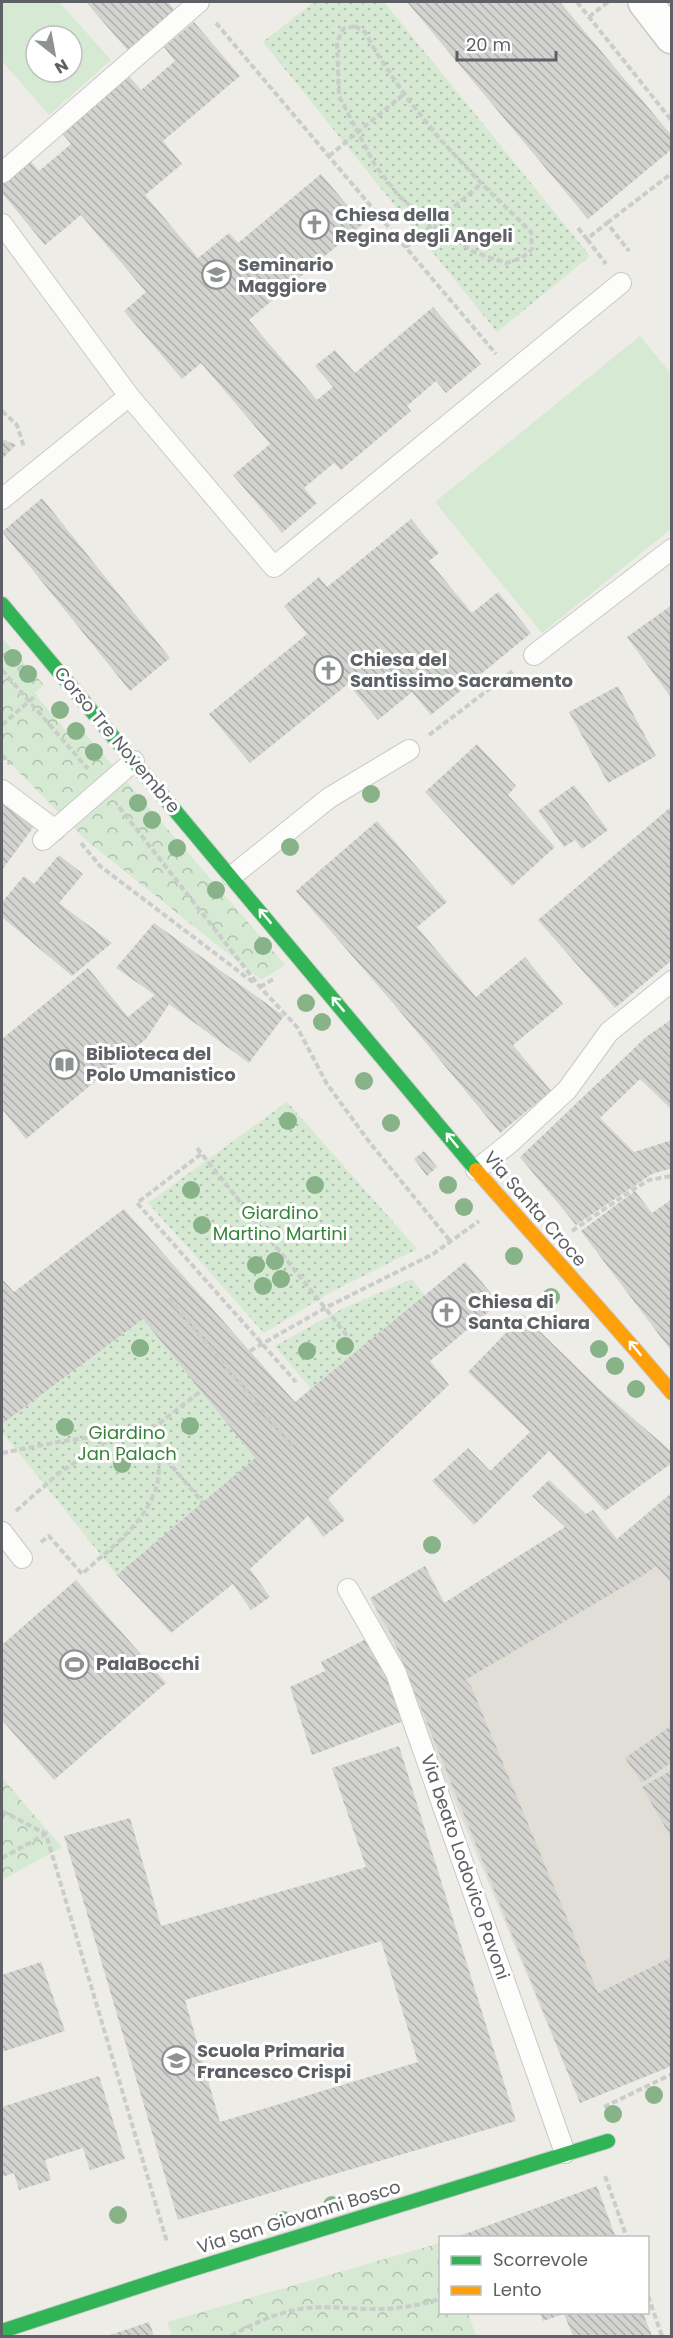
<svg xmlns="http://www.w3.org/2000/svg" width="673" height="2338" viewBox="0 0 673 2338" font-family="Poppins,sans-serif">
	<defs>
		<pattern id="grass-dots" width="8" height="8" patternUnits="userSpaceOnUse" patternTransform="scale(1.5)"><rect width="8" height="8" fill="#d5e9d3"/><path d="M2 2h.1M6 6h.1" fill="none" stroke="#b0c0af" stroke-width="1.8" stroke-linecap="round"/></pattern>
		<pattern id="forest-crowns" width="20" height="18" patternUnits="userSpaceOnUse" patternTransform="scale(1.5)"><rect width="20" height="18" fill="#d5e9d3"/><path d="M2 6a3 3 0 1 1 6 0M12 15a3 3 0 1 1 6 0" fill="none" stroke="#b0c0af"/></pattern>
		<pattern id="building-back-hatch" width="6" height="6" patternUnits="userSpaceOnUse" patternTransform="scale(1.5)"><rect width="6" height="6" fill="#d3d3d0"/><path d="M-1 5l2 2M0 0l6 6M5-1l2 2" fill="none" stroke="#aeafac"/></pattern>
	</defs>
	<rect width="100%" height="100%" fill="#edece7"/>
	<path fill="#e0ded7" d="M 671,1493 L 671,2066 L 580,2103 L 370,1598 L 425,1566 L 445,1603 L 593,1510 L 617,1539 Z"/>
	<path fill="url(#grass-dots)" d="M 314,2 L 384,2 L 590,256 L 497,332 L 263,42 Z
		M 287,1102 L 417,1249 L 331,1292 L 264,1333 L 148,1203 Z
		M 412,1279 L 425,1296 L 311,1389 L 275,1346 L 342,1309 Z
		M 143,1319 L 255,1458 L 117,1575 L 2,1432 L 2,1424 Z"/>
	<path fill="url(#forest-crowns)" d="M 2,638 L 44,685 L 34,693 L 65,730 L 75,722 L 285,965 L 261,980 L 87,841 L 2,755 Z
		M 2,1778 L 62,1847 L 2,1880 Z
		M 440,2243 L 440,2312 L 468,2313 L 476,2336 L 172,2336 L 167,2322 Z"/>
	<path fill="#d5e9d3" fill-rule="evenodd" d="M 2,2 L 59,2 L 111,60 L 49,115 L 2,61 ZM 36,36 L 72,36 L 72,72 L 36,72 Z
		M 640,336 L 671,374 L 671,529 L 542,633 L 435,502 Z"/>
	<path fill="url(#building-back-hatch)" fill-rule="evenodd" d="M 86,2 L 168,2 L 177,13 L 130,53 Z
		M 407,2 L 560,2 L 672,136 L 672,149 L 588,219 Z
		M 194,22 L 240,76 L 163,141 L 182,164 L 145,195 L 198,258 L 229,233 L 238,243 L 321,174 L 363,224 L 249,320 L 317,400 L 333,387 L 315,366 L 335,350 L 355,373 L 433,307 L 481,364 L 446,393 L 436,381 L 407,406 L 411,411 L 341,470 L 334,463 L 304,488 L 317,503 L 282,533 L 233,475 L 270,444 L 201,363 L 182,379 L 124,311 L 146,292 L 81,215 L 45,245 L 2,193 L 2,180 L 28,158 L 39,171 L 71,144 L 61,132 L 128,75 L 141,90 L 175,61 L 164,47 Z
		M 2,439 L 16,445 L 2,459 Z
		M 42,498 L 170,658 L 130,691 L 2,532 Z
		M 411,519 L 439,553 L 429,561 L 472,613 L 498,592 L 531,633 L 431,715 L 412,692 L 378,720 L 348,684 L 250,763 L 209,714 L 307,634 L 284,606 L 319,577 L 327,587 Z
		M 672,605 L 672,699 L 627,637 Z
		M 618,686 L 656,756 L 608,783 L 569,712 Z
		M 477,744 L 516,786 L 508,795 L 555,847 L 512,886 L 425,792 Z
		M 574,785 L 608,830 L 582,849 L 575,840 L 564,847 L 538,811 Z
		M 2,800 L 35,825 L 2,870 Z
		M 672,806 L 672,960 L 615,1008 L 538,920 Z
		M 377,821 L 447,902 L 417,927 L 476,997 L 525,957 L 563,1004 L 513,1045 L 551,1091 L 500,1133 L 398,1009 L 296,891 Z
		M 59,855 L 83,874 L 59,903 L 112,943 L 72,976 L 2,917 L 2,902 L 24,876 L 34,884 Z
		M 154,923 L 284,1016 L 249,1063 L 169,1004 L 146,1039 L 26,1139 L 2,1109 L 2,1039 L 88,968 L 128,1017 L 155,995 L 116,968 Z
		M 672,1019 L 672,1110 L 640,1079 L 600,1118 L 634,1152 L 672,1140 L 672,1168 L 652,1174 L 576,1225 L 520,1157 L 646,1037 Z
		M 424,1151 L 437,1167 L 427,1176 L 414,1159 Z
		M 635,1191 L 652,1213 L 672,1199 L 672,1352 L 581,1231 Z
		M 124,1209 L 295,1402 L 465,1262 L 499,1303 L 430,1361 L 449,1385 L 328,1499 L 345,1520 L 323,1537 L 308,1516 L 250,1569 L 270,1597 L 251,1610 L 233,1584 L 171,1633 L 117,1575 L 255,1458 L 143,1319 L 2,1424 L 2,1279 L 14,1292 Z
		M 523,1315 L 599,1389 L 672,1452 L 672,1463 L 605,1511 L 549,1451 L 474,1525 L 432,1481 L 468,1448 L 490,1471 L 530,1432 L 468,1372 Z
		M 549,1480 L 586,1514 L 593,1510 L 617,1539 L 672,1493 L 672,1584 L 656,1566 L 645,1574 L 465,1680 L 471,1686 L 598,1993 L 672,1957 L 672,2066 L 580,2103 L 392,1636 L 370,1598 L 425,1566 L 444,1603 L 565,1527 L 532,1496 Z
		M 76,1580 L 166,1683 L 54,1780 L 2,1720 L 2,1645 Z
		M 368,1638 L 406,1720 L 312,1755 L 290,1687 L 325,1671 L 321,1662 Z
		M 672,1725 L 672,1762 L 642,1783 L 625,1758 Z
		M 399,1746 L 516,2121 L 178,2220 L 64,1836 L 130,1818 L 161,1926 L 366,1867 L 332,1768 ZM 381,1941 L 418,2062 L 220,2122 L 185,2000 Z
		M 672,1770 L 672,1839 L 642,1787 Z
		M 41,1962 L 65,2031 L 2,2052 L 2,1975 Z
		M 99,2076 L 125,2159 L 90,2170 L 83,2148 L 45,2160 L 51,2180 L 19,2190 L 14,2173 L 2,2177 L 2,2107 Z
		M 597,2186 L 616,2238 L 463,2238 L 462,2235 Z
		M 540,2313 L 643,2313 L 652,2336 L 573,2336 L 564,2314 L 543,2321 Z
		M 149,2322 L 154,2336 L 107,2336 Z"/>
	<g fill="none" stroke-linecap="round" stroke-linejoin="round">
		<defs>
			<path id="lane" d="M 2,173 L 199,2
				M 2,224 L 129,396 L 274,567 L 621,283
				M 2,499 L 129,396
				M 534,655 L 672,549
				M 2,790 L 55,830
				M 43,840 L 134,761
				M 232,876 L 329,798 L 409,750
				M 476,1170 L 511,1142 L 567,1090 L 609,1032 L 672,981
				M 2,1532 L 22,1558
				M 348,1589 L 396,1673 L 565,2153"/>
			<path id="street" d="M 645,2 L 672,37"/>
			<path id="fast" d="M 2,604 L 476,1170
				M 2,2331 L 177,2274 L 608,2141"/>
			<path id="slow" d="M 476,1170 C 541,1245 609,1317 672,1393"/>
		</defs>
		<use href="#lane" stroke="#c9c9c8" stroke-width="22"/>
		<use href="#street" stroke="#c9c9c8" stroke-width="36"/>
		<use href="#fast" stroke="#cacac9" stroke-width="16"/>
		<use href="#slow" stroke="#cacac9" stroke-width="16"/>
		<path stroke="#c9ceca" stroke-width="4" stroke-dasharray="6 3" stroke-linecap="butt" d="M 577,2 L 672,121
			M 589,17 L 608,2
			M 216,23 L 496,354
			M 355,26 L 365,32 L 376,52 L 404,94 L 439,138 L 482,184 L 531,232 L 532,249 L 522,258 L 506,263 L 474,252 L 432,225 L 398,195 L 375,165 L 339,96 L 337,42 L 343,29 Z
			M 329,156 L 404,94
			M 607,223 L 672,173
			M 578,228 L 587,239 L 607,223 L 629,251
			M 587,239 L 606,264
			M 406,247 L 481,184
			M 2,411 L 17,425 L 24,447
			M 2,670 L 88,769
			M 2,725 L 36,695
			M 429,735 L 513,671
			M 2,755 L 10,764
			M 119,807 L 260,987 L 297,1027 L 327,1084 L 370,1143 L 451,1242
			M 81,843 L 100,866 L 254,983
			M 260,987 L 275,978
			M 197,1148 L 349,1338
			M 201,1154 L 137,1203 L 296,1382
			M 572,1231 L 634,1189 L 649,1180 L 672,1176
			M 169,1298 L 292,1446
			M 250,1351 L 325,1308 L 433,1254 L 479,1221
			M 156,1426 L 160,1452 L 203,1503
			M 2,1453 L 58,1442 L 119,1433
			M 16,1511 L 59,1473 L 92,1451 L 122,1432 L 156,1426 L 201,1391
			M 41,1542 L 49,1536 L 82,1574 C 110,1548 150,1521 158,1480 C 159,1471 159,1461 160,1452
			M 2,1811 L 46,1834
			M 2,1858 L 46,1834 L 167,2242
			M 604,2107 L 672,2074
			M 605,2176 L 627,2238
			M 648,2296 L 662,2336
			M 231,2336 C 250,2325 272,2315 294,2310 C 323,2304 353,2310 382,2309 C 403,2308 421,2305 440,2299"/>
		<use href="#lane" stroke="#fcfcfb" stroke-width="20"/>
		<use href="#street" stroke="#fcfcfb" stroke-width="33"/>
		<use href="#fast" stroke="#30b455" stroke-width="14"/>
		<use href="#slow" stroke="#ff9f0a" stroke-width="14"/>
	</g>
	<g fill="#88b288">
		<circle cx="13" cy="658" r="9"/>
		<circle cx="28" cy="674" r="9"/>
		<circle cx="60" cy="710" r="9"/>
		<circle cx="76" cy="731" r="9"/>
		<circle cx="94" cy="752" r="9"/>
		<circle cx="371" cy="794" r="9"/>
		<circle cx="138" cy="803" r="9"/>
		<circle cx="152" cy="820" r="9"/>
		<circle cx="290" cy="847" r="9"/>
		<circle cx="177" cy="848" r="9"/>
		<circle cx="216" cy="890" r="9"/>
		<circle cx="263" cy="946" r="9"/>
		<circle cx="306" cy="1003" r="9"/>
		<circle cx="322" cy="1022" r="9"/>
		<circle cx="364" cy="1081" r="9"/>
		<circle cx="288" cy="1121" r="9"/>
		<circle cx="391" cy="1123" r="9"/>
		<circle cx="315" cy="1185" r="9"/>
		<circle cx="448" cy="1185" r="9"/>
		<circle cx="191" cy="1190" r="9"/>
		<circle cx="464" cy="1207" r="9"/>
		<circle cx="202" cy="1225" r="9"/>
		<circle cx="514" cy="1256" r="9"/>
		<circle cx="275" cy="1261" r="9"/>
		<circle cx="256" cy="1265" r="9"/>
		<circle cx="281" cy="1279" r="9"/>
		<circle cx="263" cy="1286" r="9"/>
		<circle cx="551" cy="1297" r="9"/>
		<circle cx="345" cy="1346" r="9"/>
		<circle cx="140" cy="1348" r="9"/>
		<circle cx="599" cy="1349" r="9"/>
		<circle cx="307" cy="1351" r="9"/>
		<circle cx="615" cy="1366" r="9"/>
		<circle cx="636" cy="1389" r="9"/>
		<circle cx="190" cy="1426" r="9"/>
		<circle cx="65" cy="1427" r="9"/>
		<circle cx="122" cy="1464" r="9"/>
		<circle cx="432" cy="1545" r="9"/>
		<circle cx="654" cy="2095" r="9"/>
		<circle cx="613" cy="2114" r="9"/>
		<circle cx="332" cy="2205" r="9"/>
		<circle cx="118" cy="2215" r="9"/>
		<circle cx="283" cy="2220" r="9"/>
	</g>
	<defs><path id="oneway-shaft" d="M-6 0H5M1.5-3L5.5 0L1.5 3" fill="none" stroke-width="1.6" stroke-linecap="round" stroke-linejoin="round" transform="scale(1.5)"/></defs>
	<g stroke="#fff">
		<use href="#oneway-shaft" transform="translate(265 916) rotate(-130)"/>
		<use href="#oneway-shaft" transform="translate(338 1004) rotate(-130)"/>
		<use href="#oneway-shaft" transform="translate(452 1140) rotate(-129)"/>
		<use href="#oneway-shaft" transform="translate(635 1348) rotate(-129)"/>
	</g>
	<defs>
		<symbol id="church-ring" viewBox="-11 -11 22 22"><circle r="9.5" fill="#fff" stroke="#8f9292" stroke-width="1.5"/><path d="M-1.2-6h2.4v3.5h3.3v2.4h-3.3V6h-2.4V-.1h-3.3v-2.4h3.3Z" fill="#8f9292"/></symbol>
		<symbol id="university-ring" viewBox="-11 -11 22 22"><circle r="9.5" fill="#fff" stroke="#8f9292" stroke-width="1.5"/><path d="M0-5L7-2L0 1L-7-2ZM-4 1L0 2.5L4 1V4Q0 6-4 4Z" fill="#8f9292"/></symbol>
		<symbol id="library-ring" viewBox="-11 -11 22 22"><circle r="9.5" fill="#fff" stroke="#8f9292" stroke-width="1.5"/><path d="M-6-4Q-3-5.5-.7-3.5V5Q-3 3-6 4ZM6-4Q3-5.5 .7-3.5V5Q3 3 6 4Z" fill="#8f9292"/></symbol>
		<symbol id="stadium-ring" viewBox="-11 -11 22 22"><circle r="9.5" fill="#fff" stroke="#8f9292" stroke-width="1.5"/><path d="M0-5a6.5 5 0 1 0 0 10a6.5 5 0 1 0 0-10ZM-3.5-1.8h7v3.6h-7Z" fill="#8f9292"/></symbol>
		<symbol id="school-ring" viewBox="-11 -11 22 22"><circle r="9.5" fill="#fff" stroke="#8f9292" stroke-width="1.5"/><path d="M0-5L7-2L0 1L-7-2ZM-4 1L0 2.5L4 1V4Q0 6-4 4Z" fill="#8f9292"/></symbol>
	</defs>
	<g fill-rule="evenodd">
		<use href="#church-ring" x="298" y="208" width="33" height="33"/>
		<use href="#university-ring" x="200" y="258" width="33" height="33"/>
		<use href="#church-ring" x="312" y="654" width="33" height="33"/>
		<use href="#library-ring" x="48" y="1048" width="33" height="33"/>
		<use href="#church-ring" x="430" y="1296" width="33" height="33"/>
		<use href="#stadium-ring" x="58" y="1648" width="33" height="33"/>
		<use href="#school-ring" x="160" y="2044" width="33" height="33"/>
	</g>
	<g text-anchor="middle" stroke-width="6" stroke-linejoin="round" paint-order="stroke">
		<g font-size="18" font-weight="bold" fill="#5d6165" stroke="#fff" text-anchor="start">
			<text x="335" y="221">Chiesa della<tspan x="335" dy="21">Regina degli Angeli</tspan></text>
			<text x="238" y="271">Seminario<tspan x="238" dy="21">Maggiore</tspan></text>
			<text x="350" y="666">Chiesa del<tspan x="350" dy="21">Santissimo Sacramento</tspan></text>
			<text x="86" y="1060">Biblioteca del<tspan x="86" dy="21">Polo Umanistico</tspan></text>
			<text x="468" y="1308">Chiesa di<tspan x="468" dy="21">Santa Chiara</tspan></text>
			<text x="96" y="1670">PalaBocchi</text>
			<text x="197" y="2057">Scuola Primaria<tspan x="197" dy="21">Francesco Crispi</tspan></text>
		</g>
		<g font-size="18" fill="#5d6165" stroke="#fff">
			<text transform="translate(117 740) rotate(50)" y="6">Corso Tre Novembre</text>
			<text transform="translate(535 1209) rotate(49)" y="6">Via Santa Croce</text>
			<text transform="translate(465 1867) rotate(71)" y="6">Via beato Lodovico Pavoni</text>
			<text transform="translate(299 2217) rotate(-17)" y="6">Via San Giovanni Bosco</text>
		</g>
		<g font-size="18" fill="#36833a" stroke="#fff">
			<text x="280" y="1219">Giardino<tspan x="280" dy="21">Martino Martini</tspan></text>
			<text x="127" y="1439">Giardino<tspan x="127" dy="21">Jan Palach</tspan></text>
		</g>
	</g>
	<rect width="673" height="2338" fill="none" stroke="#5d6165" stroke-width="6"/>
	<rect x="439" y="2236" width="210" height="78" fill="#ffffff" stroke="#bec0c1" stroke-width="1.5"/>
	<rect x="451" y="2256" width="30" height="9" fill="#30b455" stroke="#bec0c1" stroke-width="1.5"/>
	<text x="493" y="2266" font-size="18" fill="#5d6165">Scorrevole</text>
	<rect x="451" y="2286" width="30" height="9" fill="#ff9f0a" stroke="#bec0c1" stroke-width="1.5"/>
	<text x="493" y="2296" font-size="18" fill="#5d6165">Lento</text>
	<g transform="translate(54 54) rotate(149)"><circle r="28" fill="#ffffff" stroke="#bec0c1" stroke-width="1.5"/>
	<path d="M0-4.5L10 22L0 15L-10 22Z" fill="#8f9292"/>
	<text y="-9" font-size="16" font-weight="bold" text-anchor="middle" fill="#5d6165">N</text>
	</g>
	<path d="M457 51v9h99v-9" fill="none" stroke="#5d6165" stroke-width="3"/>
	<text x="466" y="51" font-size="18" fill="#5d6165" stroke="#ffffff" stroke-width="4.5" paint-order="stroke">20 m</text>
</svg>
